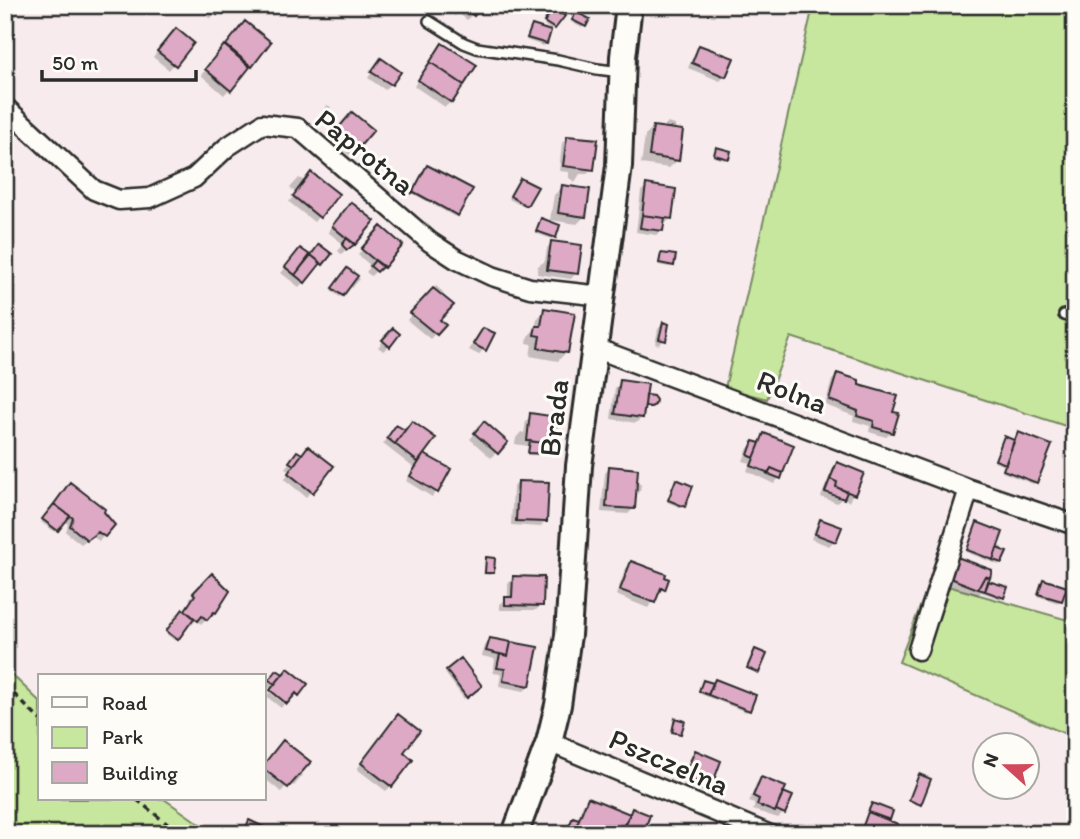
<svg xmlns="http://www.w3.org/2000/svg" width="1080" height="839" viewBox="0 0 1080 839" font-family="Itim,sans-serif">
	<rect width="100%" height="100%" fill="#f7ebed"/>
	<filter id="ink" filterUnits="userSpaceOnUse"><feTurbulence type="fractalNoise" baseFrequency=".0143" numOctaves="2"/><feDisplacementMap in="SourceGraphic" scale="14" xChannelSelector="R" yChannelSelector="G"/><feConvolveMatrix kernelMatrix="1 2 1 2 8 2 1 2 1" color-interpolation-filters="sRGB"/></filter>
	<g filter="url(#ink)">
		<path fill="#c7e79e" stroke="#798964" stroke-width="2" d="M 820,5 L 1075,5 L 1075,429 L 791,337 L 767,399 L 725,388 L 811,15 Z
			M 930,581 L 1075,622 L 1075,738 L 899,662 Z
			M 5,668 L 40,702 L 40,799 L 164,799 L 214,834 L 5,834 Z"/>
		<path fill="#0003" d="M 195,5 L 222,5 L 210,19 Z
			M 449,5 L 480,5 L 467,20 L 458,13 L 455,16 L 451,13 L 454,9 Z
			M 552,13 L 562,16 L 551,30 L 543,24 Z
			M 574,16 L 587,20 L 582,28 L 571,22 Z
			M 532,27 L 546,44 L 543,46 L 526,40 Z
			M 240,28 L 269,43 L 224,95 L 201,75 Z
			M 171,35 L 192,43 L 169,70 L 153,57 Z
			M 700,47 L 725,76 L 720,81 L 688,68 L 695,52 Z
			M 437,51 L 451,102 L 445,107 L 414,86 Z
			M 376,66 L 399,72 L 385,90 L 368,78 Z
			M 327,105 L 331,107 L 326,113 L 322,111 Z
			M 346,120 L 355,150 L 349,155 L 331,139 Z
			M 667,123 L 675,125 L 678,160 L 669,168 L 641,164 L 645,136 L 654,127 L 664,129 Z
			M 568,137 L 593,169 L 587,174 L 580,174 L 575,182 L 569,178 L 569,172 L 559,171 L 562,143 Z
			M 716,149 L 727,158 L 725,160 L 713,157 Z
			M 426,169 L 457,214 L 455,217 L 412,193 Z
			M 299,178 L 305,181 L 319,216 L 314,222 L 289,202 L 296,193 L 290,188 Z
			M 519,182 L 526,205 L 524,207 L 509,199 Z
			M 563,186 L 585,216 L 577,224 L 550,220 L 554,195 Z
			M 647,186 L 671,218 L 665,224 L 663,223 L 662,230 L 656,235 L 636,232 L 641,191 Z
			M 346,210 L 354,244 L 341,254 L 338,251 L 343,244 L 328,232 Z
			M 541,220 L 554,237 L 552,239 L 535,233 Z
			M 376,234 L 401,245 L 371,276 L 366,272 L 371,266 L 358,255 Z
			M 552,242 L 576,273 L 571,279 L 537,274 L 538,266 L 545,261 L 547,248 Z
			M 301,250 L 310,257 L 329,254 L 299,287 L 281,273 Z
			M 662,254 L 672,265 L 670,267 L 658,265 Z
			M 347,270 L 360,279 L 352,288 L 349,285 L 340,297 L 331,291 Z
			M 436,286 L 443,292 L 440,296 L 438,320 L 443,325 L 430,339 L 407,320 Z
			M 545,310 L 566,352 L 558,361 L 530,356 L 532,344 L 527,343 L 528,336 L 535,329 L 537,319 Z
			M 663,324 L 664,340 L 659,345 L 655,344 L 658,329 Z
			M 483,330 L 493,334 L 479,355 L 469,350 Z
			M 388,336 L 389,346 L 383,351 L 378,347 Z
			M 838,375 L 857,386 L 891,413 L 891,432 L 886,437 L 869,432 L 870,426 L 853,421 L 854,416 L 825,405 L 832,380 Z
			M 621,382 L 645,396 L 651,406 L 643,408 L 642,417 L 636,423 L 611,419 L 615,388 Z
			M 531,415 L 552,443 L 542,455 L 527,455 L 528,446 L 515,444 L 516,438 L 521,432 L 524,433 L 526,421 Z
			M 397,427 L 404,432 L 421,454 L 449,470 L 432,497 L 406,481 L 414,468 L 383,444 Z
			M 479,429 L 505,442 L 491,458 L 470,439 Z
			M 1018,434 L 1035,482 L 1033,484 L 1002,472 L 1005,466 L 994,462 L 1002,440 L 1005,438 L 1014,442 Z
			M 765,435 L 792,446 L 779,478 L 774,484 L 747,471 L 750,463 L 743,461 L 748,448 L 753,443 L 758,444 Z
			M 297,453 L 302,456 L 312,491 L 306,497 L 284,479 L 290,472 L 285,468 Z
			M 837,464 L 861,474 L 849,502 L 843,497 L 837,503 L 821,497 L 832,470 Z
			M 610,468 L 635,483 L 641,484 L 640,491 L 634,493 L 633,509 L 628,514 L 601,512 L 605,473 Z
			M 676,481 L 684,506 L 682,508 L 667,502 Z
			M 518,482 L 545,522 L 540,527 L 511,525 L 513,488 Z
			M 65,490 L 102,512 L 104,536 L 99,541 L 92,536 L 81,544 L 66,532 L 68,524 L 64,521 L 55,532 L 41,522 Z
			M 821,521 L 834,541 L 829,546 L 811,539 L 816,526 Z
			M 976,526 L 996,545 L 1002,547 L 999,565 L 966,552 Z
			M 486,559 L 492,573 L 490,575 L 483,574 Z
			M 958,559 L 986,582 L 1003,597 L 1001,599 L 981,592 L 978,595 L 946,584 L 952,565 Z
			M 632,563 L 663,589 L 657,594 L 648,608 L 616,595 L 626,568 Z
			M 212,575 L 221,604 L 201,624 L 196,620 L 192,625 L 189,622 L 174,640 L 165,633 L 184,611 L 191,600 L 189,599 Z
			M 514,578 L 542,605 L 536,610 L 500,610 L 500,604 L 508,598 L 508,583 Z
			M 1042,583 L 1060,601 L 1058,603 L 1037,596 Z
			M 490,640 L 529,686 L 524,691 L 499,686 L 501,674 L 493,673 L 495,659 L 482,656 L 485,646 Z
			M 447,671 L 478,688 L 464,699 L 445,673 Z
			M 277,672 L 298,694 L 293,699 L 290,697 L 287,701 L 266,685 Z
			M 704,682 L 712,685 L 715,682 L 749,710 L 746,712 L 698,693 Z
			M 270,692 L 284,704 L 281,708 L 266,696 Z
			M 393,722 L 402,752 L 391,786 L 386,791 L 357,769 Z
			M 695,753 L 685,779 L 708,788 L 704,792 L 680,782 L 682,779 L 677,777 L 682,769 L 685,770 L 690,758 Z
			M 264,765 L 300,773 L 303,775 L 294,786 L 289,783 L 281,792 L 264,778 Z
			M 761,779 L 784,813 L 778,818 L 753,810 L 755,804 L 749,802 L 756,784 Z
			M 588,799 L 629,816 L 641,833 L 637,834 L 621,828 L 618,834 L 571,834 L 572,832 L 567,830 L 571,821 L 577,820 L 583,804 Z
			M 872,805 L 891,812 L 886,821 L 892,832 L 897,834 L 858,834 Z"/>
		<path fill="#dda9c5" stroke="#2b2b2b" stroke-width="2" d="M 204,5 L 224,5 L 217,15 Z
			M 460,5 L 482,5 L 474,16 Z
			M 554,8 L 565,16 L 555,29 L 544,22 Z
			M 576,12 L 590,19 L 586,27 L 572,20 Z
			M 245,21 L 271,42 L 252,67 L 226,45 Z
			M 532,25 L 551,31 L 547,44 L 527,38 Z
			M 176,28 L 194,43 L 176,66 L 157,51 Z
			M 442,43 L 477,65 L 464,85 L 430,62 Z
			M 224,45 L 250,67 L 231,91 L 205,69 Z
			M 699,45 L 734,58 L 726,77 L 692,63 Z
			M 381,58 L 401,72 L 392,85 L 371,72 Z
			M 430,62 L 464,85 L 452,103 L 418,80 Z
			M 352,112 L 374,130 L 356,151 L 334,133 Z
			M 653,126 L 683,130 L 679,161 L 649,156 Z
			M 567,136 L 598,139 L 594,170 L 563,166 Z
			M 716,147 L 731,151 L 729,159 L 714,155 Z
			M 427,165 L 473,189 L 458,216 L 414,192 L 412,193 Z
			M 311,172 L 339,194 L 320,218 L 293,196 Z
			M 520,178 L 538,187 L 527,206 L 510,196 Z
			M 646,184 L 676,189 L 672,219 L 642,215 Z
			M 562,185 L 590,189 L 586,217 L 558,213 Z
			M 351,202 L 375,221 L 355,245 L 332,226 Z
			M 642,215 L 665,218 L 663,231 L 640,228 Z
			M 541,218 L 560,225 L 556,238 L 536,231 Z
			M 381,226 L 403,245 L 384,268 L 361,249 Z
			M 347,238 L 355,244 L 347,250 L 342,245 Z
			M 551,241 L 582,245 L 578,274 L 547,270 Z
			M 319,244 L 332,254 L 323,265 L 311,255 Z
			M 300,248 L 310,255 L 295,275 L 285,267 Z
			M 661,253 L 676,255 L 674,266 L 659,263 Z
			M 311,255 L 321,263 L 305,283 L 295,275 Z
			M 375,260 L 383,266 L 377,272 L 370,266 Z
			M 347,268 L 358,276 L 343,296 L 332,288 Z
			M 433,288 L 454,305 L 440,320 L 446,325 L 437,335 L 410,313 Z
			M 544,308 L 575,313 L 568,353 L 538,348 L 540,336 L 534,335 L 536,326 L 541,326 Z
			M 663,322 L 669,324 L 666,341 L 659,339 Z
			M 393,328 L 400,334 L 390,347 L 382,340 Z
			M 483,328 L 495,333 L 486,351 L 473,344 Z
			M 837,373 L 859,380 L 859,385 L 898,396 L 893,412 L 899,413 L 893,433 L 873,427 L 874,421 L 857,416 L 858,411 L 829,400 Z
			M 620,380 L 648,384 L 643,418 L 615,414 Z
			M 646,395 L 653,396 L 656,400 L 655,405 L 651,407 L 645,406 Z
			M 530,413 L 557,417 L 554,444 L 527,441 Z
			M 412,421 L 436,438 L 418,462 L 395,444 Z
			M 484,421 L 508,442 L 498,454 L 474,433 Z
			M 396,425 L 405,430 L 395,444 L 387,438 Z
			M 1018,432 L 1052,445 L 1037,483 L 1003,470 Z
			M 764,433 L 794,445 L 783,473 L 771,468 L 769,473 L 751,466 Z
			M 1004,436 L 1014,440 L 1006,464 L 995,460 Z
			M 530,441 L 548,444 L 546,454 L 528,453 Z
			M 753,441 L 760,443 L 754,458 L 748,455 Z
			M 308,446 L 334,466 L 313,493 L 288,473 Z
			M 297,451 L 302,454 L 294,465 L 289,462 Z
			M 424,454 L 451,469 L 438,493 L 410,476 Z
			M 837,462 L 864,473 L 855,495 L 836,487 L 837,482 L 830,479 Z
			M 609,466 L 638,469 L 635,509 L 606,507 Z
			M 771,468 L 783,473 L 781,479 L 766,473 L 769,473 Z
			M 676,479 L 693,486 L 685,507 L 668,500 Z
			M 830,479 L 837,482 L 836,487 L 847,492 L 844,499 L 825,492 Z
			M 518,481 L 549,482 L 547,522 L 516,521 Z
			M 70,482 L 105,509 L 104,512 L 115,525 L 105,537 L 98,532 L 87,540 L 70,526 L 73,518 L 54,504 Z
			M 54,504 L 70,516 L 58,531 L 42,519 Z
			M 820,519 L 842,527 L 836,542 L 815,534 Z
			M 977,522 L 1003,532 L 993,560 L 967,550 Z
			M 997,548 L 1007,552 L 1002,563 L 993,560 Z
			M 486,557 L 495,558 L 494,573 L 485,573 Z
			M 957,557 L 992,570 L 990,578 L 985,576 L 978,589 L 950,578 Z
			M 631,561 L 666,574 L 665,577 L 669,579 L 665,590 L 661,588 L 655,603 L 620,590 Z
			M 212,573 L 230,591 L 216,613 L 214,612 L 207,620 L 202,616 L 198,621 L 185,610 L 195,595 L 193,593 Z
			M 513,576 L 544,577 L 543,606 L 505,605 L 505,597 L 512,597 Z
			M 985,576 L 990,578 L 985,591 L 978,589 Z
			M 1043,579 L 1067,587 L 1062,601 L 1038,594 Z
			M 988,581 L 1008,587 L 1004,598 L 985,591 Z
			M 183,609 L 194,618 L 178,640 L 166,631 Z
			M 490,638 L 511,642 L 508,656 L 486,651 Z
			M 511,642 L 538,647 L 530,686 L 503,681 L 505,669 L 497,668 L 500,654 L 508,656 Z
			M 755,649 L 767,654 L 759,673 L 747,668 Z
			M 461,658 L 482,686 L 467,698 L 446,670 Z
			M 288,668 L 308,684 L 299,696 L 296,693 L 287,704 L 270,690 Z
			M 277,670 L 283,674 L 275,684 L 269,680 Z
			M 715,679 L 756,695 L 750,711 L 708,695 Z
			M 703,680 L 713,683 L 708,695 L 699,691 Z
			M 398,714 L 420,731 L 404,752 L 413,760 L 392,787 L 361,763 Z
			M 675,718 L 685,721 L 681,734 L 672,732 Z
			M 283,740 L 311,762 L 288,788 L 264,769 L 264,764 Z
			M 695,750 L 721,761 L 711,788 L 684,777 Z
			M 919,774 L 931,779 L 921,805 L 909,800 Z
			M 761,777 L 786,787 L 775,812 L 757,805 L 759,799 L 753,796 Z
			M 783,792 L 793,796 L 785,814 L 776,810 Z
			M 588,797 L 630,814 L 619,834 L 573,834 Z
			M 872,803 L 893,811 L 890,820 L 868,812 Z
			M 632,808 L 650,815 L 643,834 L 625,827 Z
			M 868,812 L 898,824 L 894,834 L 860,834 Z
			M 573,817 L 579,819 L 575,830 L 568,828 Z
			M 249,820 L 266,828 L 263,834 L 254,834 L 245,830 Z"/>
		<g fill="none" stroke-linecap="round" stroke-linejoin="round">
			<defs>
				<path id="lane" d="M 429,21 L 464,43 L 477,48 L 558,60 L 597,69 L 621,72
					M 1064,315 L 1075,319"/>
				<path id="street" d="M 5,107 L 94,190 L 119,200 L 150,198 L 194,178 L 227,147 L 262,124 L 298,128 L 430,242 L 456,259 L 492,276 L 530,288 L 602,296
					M 595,348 L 969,489 L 1075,525
					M 918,650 L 969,489
					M 549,742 L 768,834"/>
				<path id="secondary" d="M 515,834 L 549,742 L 558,705 L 568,635 L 579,466 L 619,166 L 623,57 L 629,5"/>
			</defs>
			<use href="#lane" stroke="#2b2b2b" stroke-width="14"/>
			<use href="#street" stroke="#2b2b2b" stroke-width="23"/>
			<use href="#secondary" stroke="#2b2b2b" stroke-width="30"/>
			<path stroke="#2b2b2b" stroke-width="3.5" stroke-dasharray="7 5" stroke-linecap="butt" d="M 5,685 L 40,720
				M 136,799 L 180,834"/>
			<use href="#lane" stroke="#fdfcf7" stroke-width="9"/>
			<use href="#street" stroke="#fdfcf7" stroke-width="18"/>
			<use href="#secondary" stroke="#fdfcf7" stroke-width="24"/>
		</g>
	</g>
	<g text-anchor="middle" stroke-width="6" stroke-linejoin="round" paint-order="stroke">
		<g font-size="30" fill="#2b2b2b" stroke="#fdfcf7">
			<text transform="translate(365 152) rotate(39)" y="10">Paprotna</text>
			<text transform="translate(792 392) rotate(21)" y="10">Rolna</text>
			<text transform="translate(554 418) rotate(-83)" y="10">Brada</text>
			<text transform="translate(669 762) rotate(23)" y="10">Pszczelna</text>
		</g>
	</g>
	<rect width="1080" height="839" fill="none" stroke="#fdfcf7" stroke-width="28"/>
	<rect x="14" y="14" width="1052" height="811" fill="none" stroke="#2b2b2b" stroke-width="2.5" filter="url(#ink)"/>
	<rect x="38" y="674" width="228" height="126" fill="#fdfcf7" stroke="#a9a8a5" stroke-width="2"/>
	<rect x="52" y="697" width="35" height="10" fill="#fdfcf7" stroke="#a9a8a5" stroke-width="2"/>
	<text x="102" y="710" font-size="21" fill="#2b2b2b">Road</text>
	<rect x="52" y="727" width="35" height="21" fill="#c7e79e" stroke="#a9a8a5" stroke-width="2"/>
	<text x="102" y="744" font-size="21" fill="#2b2b2b">Park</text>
	<rect x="52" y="762" width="35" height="21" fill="#dda9c5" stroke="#a9a8a5" stroke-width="2"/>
	<text x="102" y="780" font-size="21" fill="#2b2b2b">Building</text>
	<g transform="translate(1006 766) rotate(291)"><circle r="33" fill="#fdfcf7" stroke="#a9a8a5" stroke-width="2"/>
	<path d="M0-5L12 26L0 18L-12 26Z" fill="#d1495b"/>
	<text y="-10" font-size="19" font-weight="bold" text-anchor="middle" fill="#2b2b2b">N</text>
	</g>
	<path d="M42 70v10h154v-10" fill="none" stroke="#2b2b2b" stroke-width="3.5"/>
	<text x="52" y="70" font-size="21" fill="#2b2b2b" stroke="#fdfcf7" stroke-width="5" paint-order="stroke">50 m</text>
</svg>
